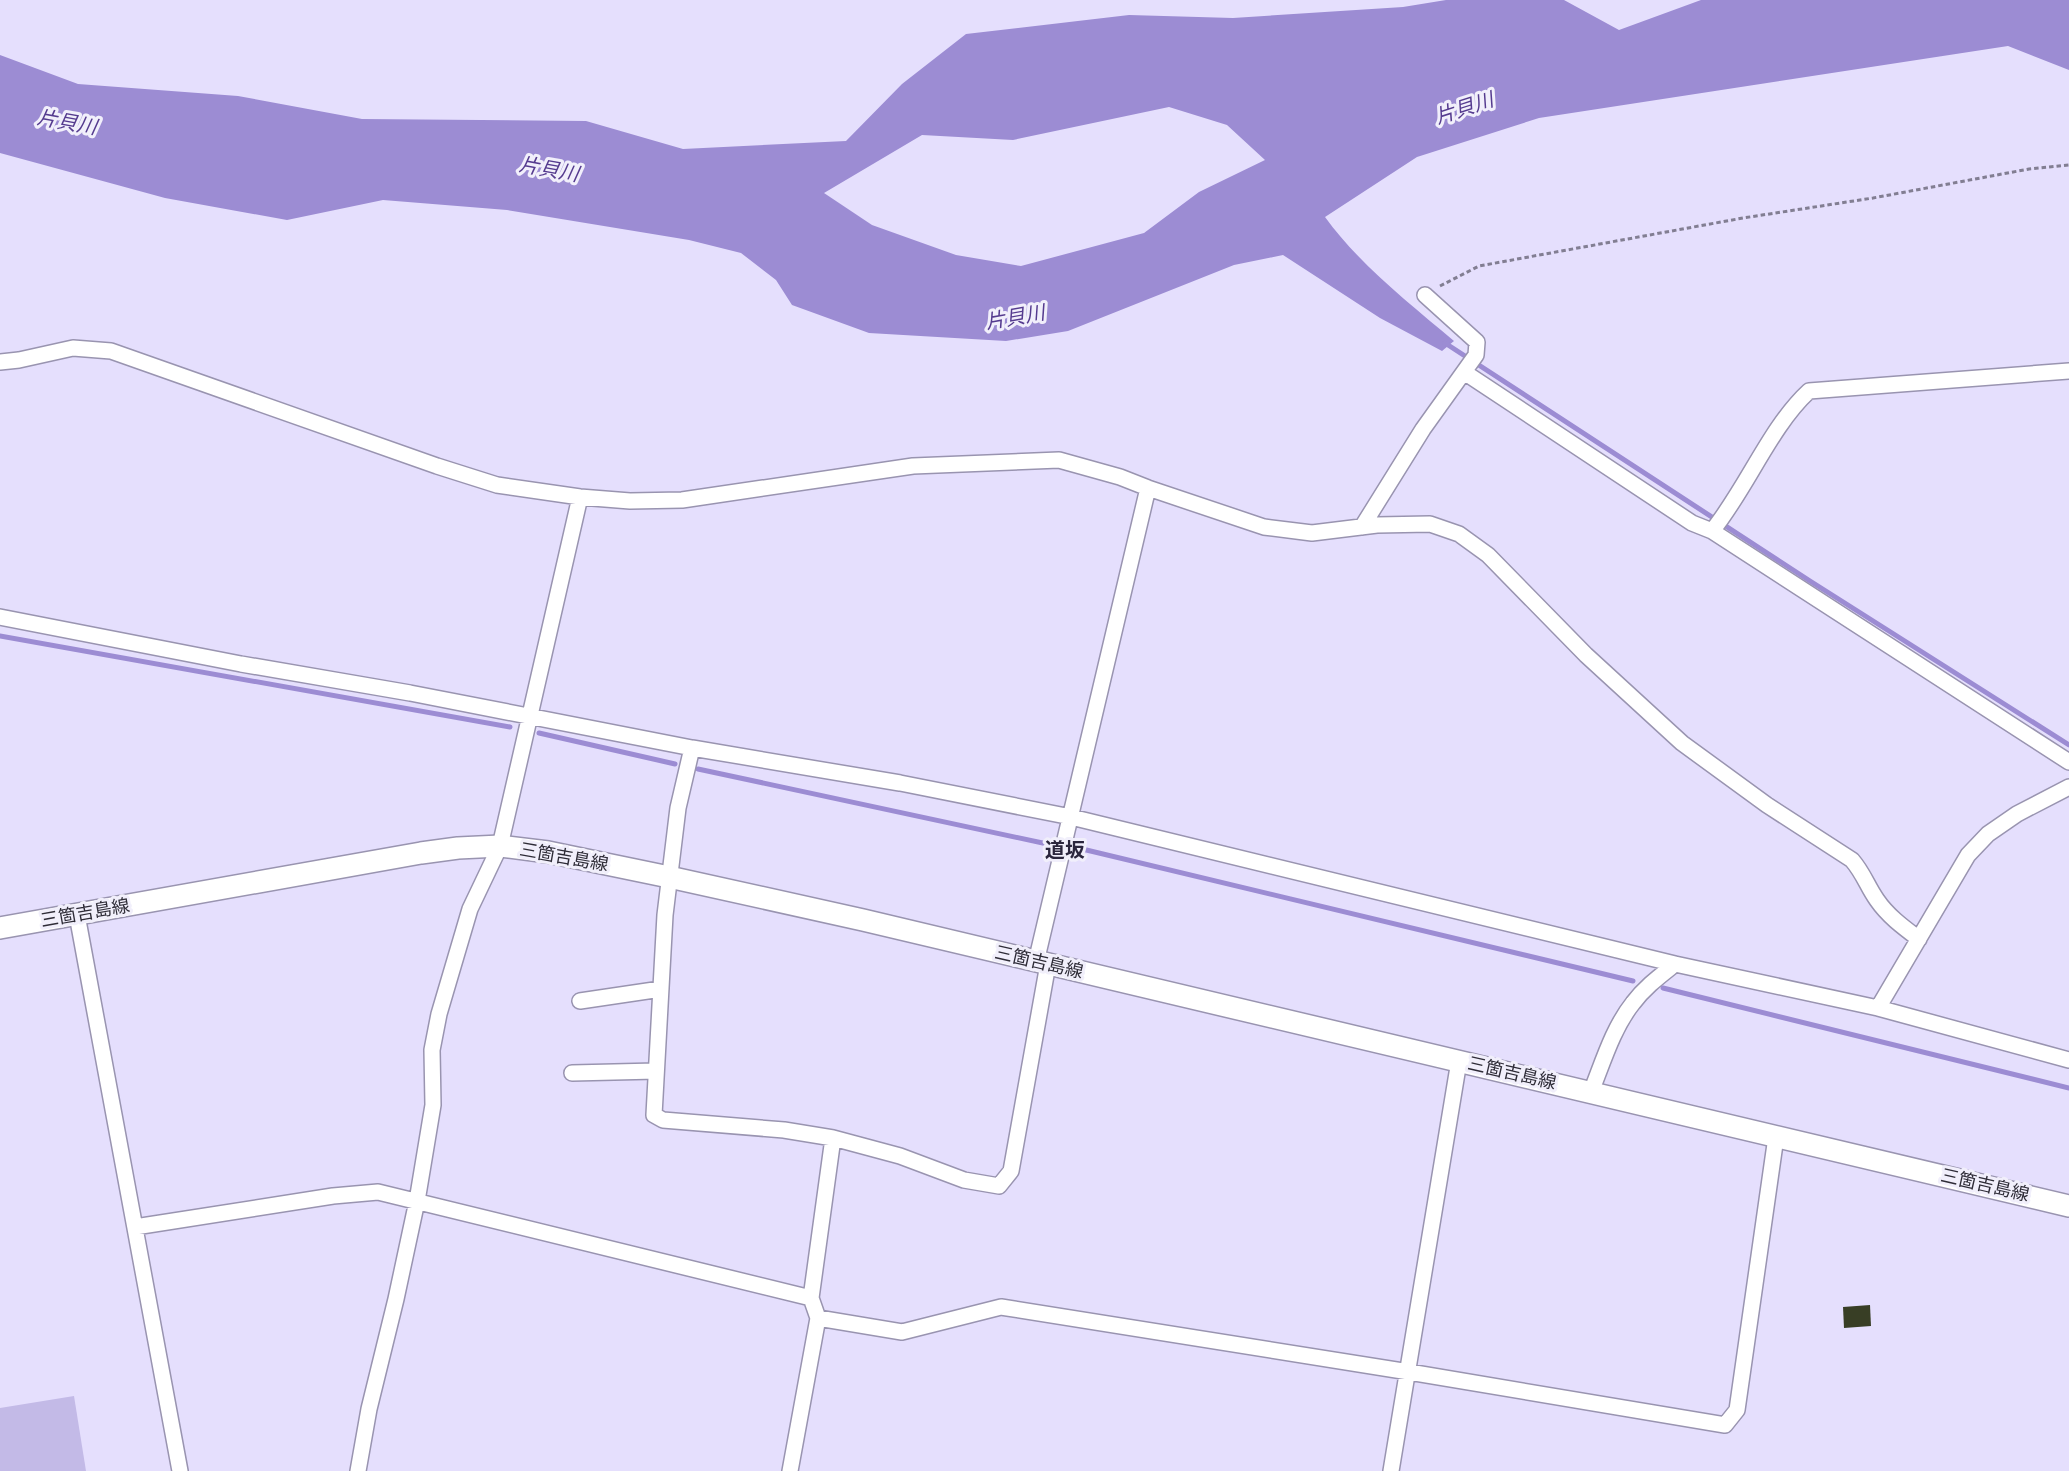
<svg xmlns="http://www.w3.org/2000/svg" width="2069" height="1471" viewBox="0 0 2069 1471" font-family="'IBM Plex Serif','Noto Sans JP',serif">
	<rect width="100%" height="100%" fill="#e5dffd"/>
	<path fill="#c3bae7" d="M 74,1396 L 86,1471 L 0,1471 L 0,1408 Z"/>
	<path fill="#9c8cd3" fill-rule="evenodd" d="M 1446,0 L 1564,0 L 1619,30 L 1701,0 L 2069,0 L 2069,70 L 2008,46 L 1539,118 L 1417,157 L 1325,217 C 1360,265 1409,303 1454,341 L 1442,351 L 1380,318 L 1283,255 L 1234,265 L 1068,331 L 1006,341 L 869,333 L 792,305 L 776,280 L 741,253 L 689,240 L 507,210 L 383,200 L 287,220 L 165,198 L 0,153 L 0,55 L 78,84 L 238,96 L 362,119 L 586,121 L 683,149 L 846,141 L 902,84 L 966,34 L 1129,15 L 1233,18 L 1403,7 ZM 1169,107 L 1227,125 L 1265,160 L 1199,192 L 1144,233 L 1021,266 L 956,255 L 872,225 L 824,193 L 922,135 L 1013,140 Z"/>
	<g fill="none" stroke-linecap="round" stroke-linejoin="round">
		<path stroke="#9c8cd3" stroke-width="5" d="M 1445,343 L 1810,581 L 2069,745
			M 0,636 L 510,727
			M 539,733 L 675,764
			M 698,769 L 1052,845
			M 1078,848 L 1633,981
			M 1663,988 L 2069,1088"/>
	</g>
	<path fill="#383e25" d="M 1870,1305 L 1871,1326 L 1844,1328 L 1843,1307 Z"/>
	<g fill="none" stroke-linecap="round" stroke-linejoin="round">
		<defs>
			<path id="minor" d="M 0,362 L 19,360 L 73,348 L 111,351 L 437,466 L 497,485 L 580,497 L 630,501 L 682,500 L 913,466 L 1059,460 L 1120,477 L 1148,488 L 1264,527 L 1312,533 L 1377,525 L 1430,524 L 1459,534 L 1488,555 L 1586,655 L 1682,743 L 1767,805 L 1852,860 C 1864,874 1867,886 1877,900 C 1888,916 1903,927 1919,939
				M 1464,372 L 1692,523 L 1712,531 C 1747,488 1770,427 1809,391 L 2069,371
				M 1362,527 L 1423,429 L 1476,355 L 1477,342 L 1425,295
				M 1712,531 L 2069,762
				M 0,617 L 241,664 L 410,693 L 692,748 L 900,783 L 1071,817 L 1675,964
				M 692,748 L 678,808 L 665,915 L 654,1115 L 663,1120 L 784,1130 L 833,1138 L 900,1156 L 964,1180 L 999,1186 L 1011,1171 L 1048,964
				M 77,915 L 180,1471
				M 1036,962 L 1148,488
				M 580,1001 L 661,989
				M 1878,1008 L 2069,1060
				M 572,1073 L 656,1071
				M 1591,1092 C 1603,1062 1613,1028 1633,1003 C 1645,987 1660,976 1675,964 L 1878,1008 L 1968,855 L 1988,834 L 2017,814 L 2069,787
				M 135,1227 L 333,1196 L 378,1192 L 811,1298
				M 818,1318 L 902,1332 L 1001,1307 L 1409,1372 L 1725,1425 L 1737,1410 L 1776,1137
				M 358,1471 L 369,1409 L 396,1299 L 417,1201 L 433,1105 L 432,1050 L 439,1014 L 470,909 L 500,846 L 580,497
				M 790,1471 L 818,1318 L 811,1298 L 833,1138
				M 1391,1471 L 1459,1061"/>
			<path id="secondary" d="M 0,928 L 421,853 L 458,848 L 500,846 L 548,852 L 669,877 L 863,920 L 2069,1206"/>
		</defs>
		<use href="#minor" stroke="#9994b0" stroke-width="18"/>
		<use href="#secondary" stroke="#9994b0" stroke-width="24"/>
		<path stroke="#827e92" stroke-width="3" stroke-dasharray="4.5 3" stroke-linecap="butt" d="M 1440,286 L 1479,266 L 1743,218 L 1873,198 L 2029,169 L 2069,165"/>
		<use href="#minor" stroke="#fff" stroke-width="15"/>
		<use href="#secondary" stroke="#fff" stroke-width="21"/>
	</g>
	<g text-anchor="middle" stroke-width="6" stroke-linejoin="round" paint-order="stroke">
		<g font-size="18" fill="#2e2c37" stroke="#f1effb">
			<text transform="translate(564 857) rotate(10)" y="6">三箇吉島線</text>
			<text transform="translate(85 913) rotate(-10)" y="6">三箇吉島線</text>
			<text transform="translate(1039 962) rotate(13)" y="6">三箇吉島線</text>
			<text transform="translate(1512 1073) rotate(13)" y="6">三箇吉島線</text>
			<text transform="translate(1985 1185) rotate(13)" y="6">三箇吉島線</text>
		</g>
		<g font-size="20" font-style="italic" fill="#553b8f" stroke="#f1effb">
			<text transform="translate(1464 108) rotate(-18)" y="7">片貝川</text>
			<text transform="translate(67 122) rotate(10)" y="7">片貝川</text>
			<text transform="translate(549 169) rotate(10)" y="7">片貝川</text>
			<text transform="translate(1015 317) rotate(-10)" y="7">片貝川</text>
		</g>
		<g font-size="20" font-weight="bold" fill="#2b263d" stroke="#f1effb">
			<text x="1065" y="857">道坂</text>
		</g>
	</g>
</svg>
